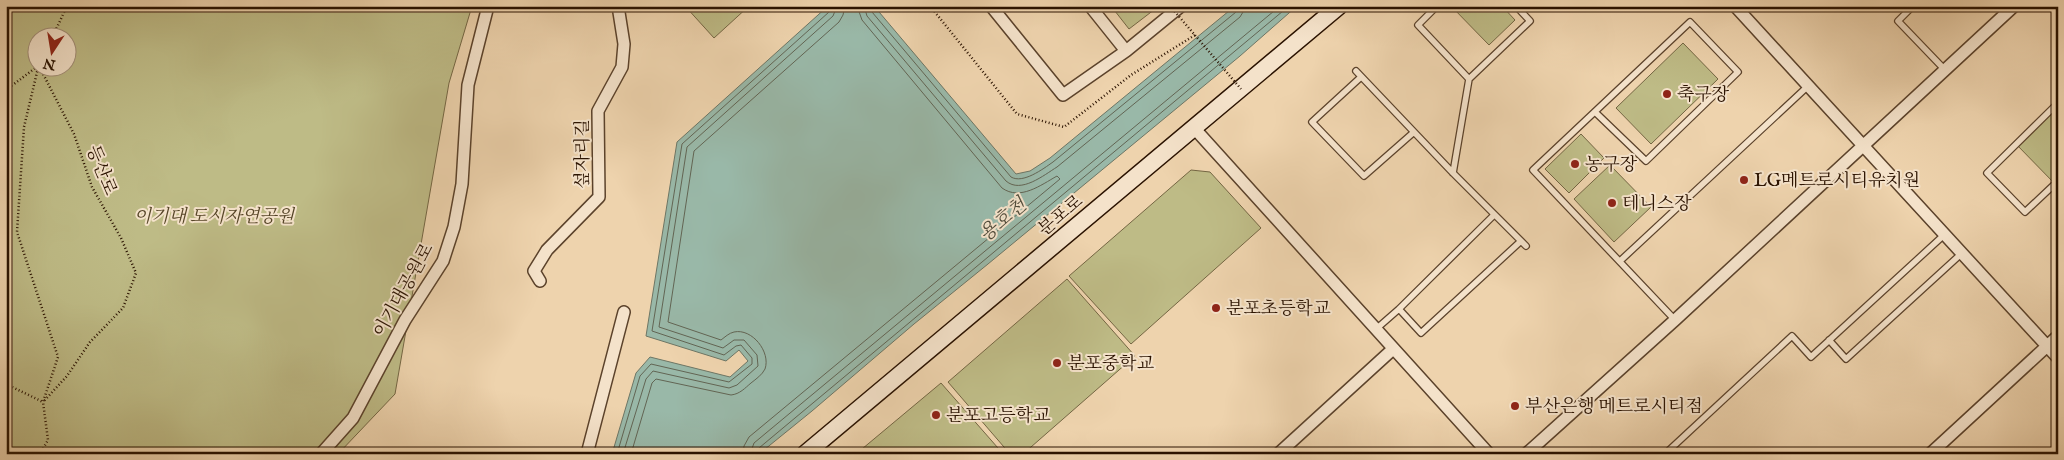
<svg xmlns="http://www.w3.org/2000/svg" width="2064" height="460" viewBox="0 0 2064 460" font-family="'IM FELL English','Noto Serif KR',serif">
	<rect width="100%" height="100%" fill="#eed3ad"/>
	<filter id="stains"><feTurbulence type="fractalNoise" baseFrequency=".004" numOctaves="4"/><feColorMatrix values="0 0 0 0 .2 0 0 0 0 .09 0 0 0 0 .02 0 0 0 .5 -.17"/></filter>
	<radialGradient id="worn" r=".72"><stop offset=".6" stop-color="#630" stop-opacity="0"/><stop offset="1" stop-color="#630" stop-opacity=".3"/></radialGradient>
	<path fill="#bebb86" stroke="#746643" fill-rule="evenodd" d="M 6,6 L 472,6 L 449,83 L 395,394 L 338,454 L 6,454 ZM 38,38 L 68,38 L 68,68 L 38,68 Z
		M 685,6 L 749,6 L 714,38 Z
		M 1111,6 L 1159,6 L 1129,29 Z
		M 1451,6 L 1502,6 L 1515,20 L 1489,45 Z
		M 1683,43 L 1718,79 L 1651,144 L 1616,108 Z
		M 2054,107 L 2058,112 L 2058,181 L 2055,184 L 2016,144 Z
		M 1581,134 L 1604,158 L 1569,193 L 1545,169 Z
		M 1610,165 L 1651,207 L 1614,242 L 1574,199 Z
		M 1191,170 L 1210,172 L 1261,228 L 1131,344 L 1069,276 Z
		M 1067,279 L 1135,356 L 1023,454 L 1010,454 L 948,382 Z
		M 941,383 L 998,448 L 992,454 L 856,454 Z"/>
	<path fill="#99b8a8" stroke="#6d7665" d="M 828,6 L 874,6 L 1016,174 L 1030,171 L 1050,158 L 1235,6 L 1297,6 L 1240,56 L 988,264 L 914,324 L 812,411 L 759,454 L 612,454 L 636,373 L 650,357 L 730,377 L 748,361 L 739,350 L 726,361 L 646,336 L 677,142 Z"/>
	<g fill="none" stroke-linecap="round" stroke-linejoin="round">
		<path stroke="#626554" stroke-width="1" d="M 864,6 L 867,16 L 1006,181 C 1021,194 1044,175 1057,167 L 1240,17 L 1243,12 L 1244,6
			M 871,6 L 872,12 L 1011,177 C 1023,184 1043,169 1053,162 L 1236,12 L 1238,6
			M 617,454 L 640,376 L 651,364 L 729,382 L 752,364 L 752,358 L 741,345 L 736,346 L 724,355 L 652,331 L 682,144 L 829,12 L 831,6
			M 623,454 L 646,379 L 653,371 L 729,388 L 737,385 L 758,366 L 757,355 L 744,340 L 734,340 L 723,348 L 659,327 L 687,147 L 833,16 L 837,6
			M 631,454 L 652,383 L 656,379 L 731,395 C 740,394 745,388 751,383 C 756,379 762,375 765,369 C 771,352 752,328 734,332 C 729,333 725,337 721,340 L 668,322 L 694,151 L 839,22 L 843,15 L 845,6
			M 743,454 L 744,446 L 749,437 L 1060,179 L 1057,176 C 1041,185 1020,201 1002,188 L 862,20 L 857,6
			M 750,454 L 754,443 L 1280,6
			M 757,454 L 759,448 L 1289,6"/>
		<defs>
			<path id="service" d="M 1437,6 L 1418,25 L 1469,79 L 1530,21 L 1516,6
				M 1913,6 L 1898,21 L 1946,71
				M 1356,71 L 1453,173 L 1526,246
				M 1361,77 L 1312,122 L 1364,176 L 1414,132
				M 2058,103 L 1987,173 L 2025,212 L 2058,181
				M 1595,112 L 1646,161 L 1738,72 L 1690,22 L 1533,170 L 1675,320
				M 1453,173 L 1469,79
				M 1494,215 L 1399,309 L 1421,333 L 1521,241
				M 1620,261 L 1807,87
				M 1375,330 L 1399,309
				M 1829,340 L 1846,359 L 1961,254
				M 1665,454 L 1792,336 L 1811,357 L 1944,235"/>
			<path id="minor" d="M 991,6 L 1063,95 L 1126,51
				M 1090,6 L 1126,51 L 1181,6
				M 1735,6 L 2058,358
				M 1195,129 L 1489,454
				M 540,281 L 534,271 L 547,250 L 599,197 L 598,111 L 622,67 L 624,44 L 618,6
				M 321,454 L 353,418 L 405,320 L 443,261 L 454,227 L 462,184 L 468,85 L 488,6
				M 587,454 L 624,312
				M 1278,454 L 1393,349
				M 1526,454 L 1675,320 L 2014,6
				M 1930,454 L 2058,336"/>
			<path id="secondary" d="M 805,454 L 1339,6"/>
		</defs>
		<use href="#service" stroke="#5b422b" stroke-width="8"/>
		<use href="#minor" stroke="#5b422b" stroke-width="14"/>
		<use href="#secondary" stroke="#2a1200" stroke-width="19"/>
		<path stroke="#2a1200" stroke-width="2.5" stroke-dasharray="1 2.5" stroke-linecap="butt" d="M 930,6 L 1017,114 L 1064,127 L 1131,75 L 1195,35
			M 52,38 L 67,6
			M 38,68 L 24,127 L 17,232 L 58,357 L 43,402 L 48,440 L 40,454
			M 40,68 L 74,134 L 92,187 L 121,238 L 136,273 L 123,308 L 90,342 L 67,376 L 44,401
			M 6,90 L 38,66
			M 6,384 L 43,402"/>
		<use href="#service" stroke="#f4e2ca" stroke-width="5.5"/>
		<use href="#minor" stroke="#f4e2ca" stroke-width="11"/>
		<use href="#secondary" stroke="#f4e2ca" stroke-width="16"/>
		<path stroke="#2a1200" stroke-width="2.5" stroke-dasharray="1 2.5" stroke-linecap="butt" d="M 1170,6 L 1241,89"/>
	</g>
	<g fill="#8f2418" stroke="#f4e2ca" stroke-width="2">
		<circle cx="1667" cy="94" r="5"/>
		<circle cx="1575" cy="164" r="5"/>
		<circle cx="1744" cy="180" r="5"/>
		<circle cx="1612" cy="203" r="5"/>
		<circle cx="1216" cy="308" r="5"/>
		<circle cx="1057" cy="363" r="5"/>
		<circle cx="1515" cy="406" r="5"/>
		<circle cx="936" cy="415" r="5"/>
	</g>
	<g text-anchor="middle" stroke-width="4" stroke-linejoin="round" paint-order="stroke">
		<g font-size="18" fill="#2a1200" stroke="#f4e2ca" text-anchor="start">
			<text x="1677" y="100">축구장</text>
			<text x="1585" y="170">농구장</text>
			<text x="1754" y="186">LG메트로시티유치원</text>
			<text x="1622" y="209">테니스장</text>
			<text x="1226" y="314">분포초등학교</text>
			<text x="1067" y="369">분포중학교</text>
			<text x="1525" y="412">부산은행 메트로시티점</text>
			<text x="946" y="421">분포고등학교</text>
		</g>
		<g font-size="18" fill="#2a1200" stroke="#f4e2ca">
			<text transform="translate(582 154) rotate(-90)" y="6">섶자리길</text>
			<text transform="translate(102 170) rotate(68)" y="6">등산로</text>
			<text transform="translate(1060 215) rotate(-40)" y="6">분포로</text>
			<text transform="translate(403 290) rotate(-61)" y="6">이기대공원로</text>
		</g>
		<g font-size="18" font-style="italic" fill="#564528" stroke="#f4e2ca">
			<text x="214" y="222">이기대 도시자연공원</text>
		</g>
		<g font-size="19" font-style="italic" fill="#514c3b" stroke="#f4e2ca">
			<text transform="translate(1002 219) rotate(-40)" y="7">용호천</text>
		</g>
	</g>
	<rect width="2064" height="460" fill="none" stroke="#eed3ad" stroke-width="25"/>
	<rect x="8" y="8" width="2049" height="445" fill="none" stroke="#2a1200" stroke-width="2.5"/>
	<rect x="12" y="12" width="2039" height="435" fill="none" stroke="#2a1200"/>
	<g transform="translate(52 52) rotate(192)"><circle r="24" fill="#f4e2ca" stroke="#a38f79"/>
	<path d="M0-4L9 19L0 12L-9 19Z" fill="#8f2418"/>
	<text y="-8" font-size="14" font-weight="bold" text-anchor="middle" fill="#2a1200">N</text>
	</g>
	<rect width="100%" height="100%" filter="url(#stains)"/>
	<rect width="100%" height="100%" fill="url(#worn)"/>
</svg>
